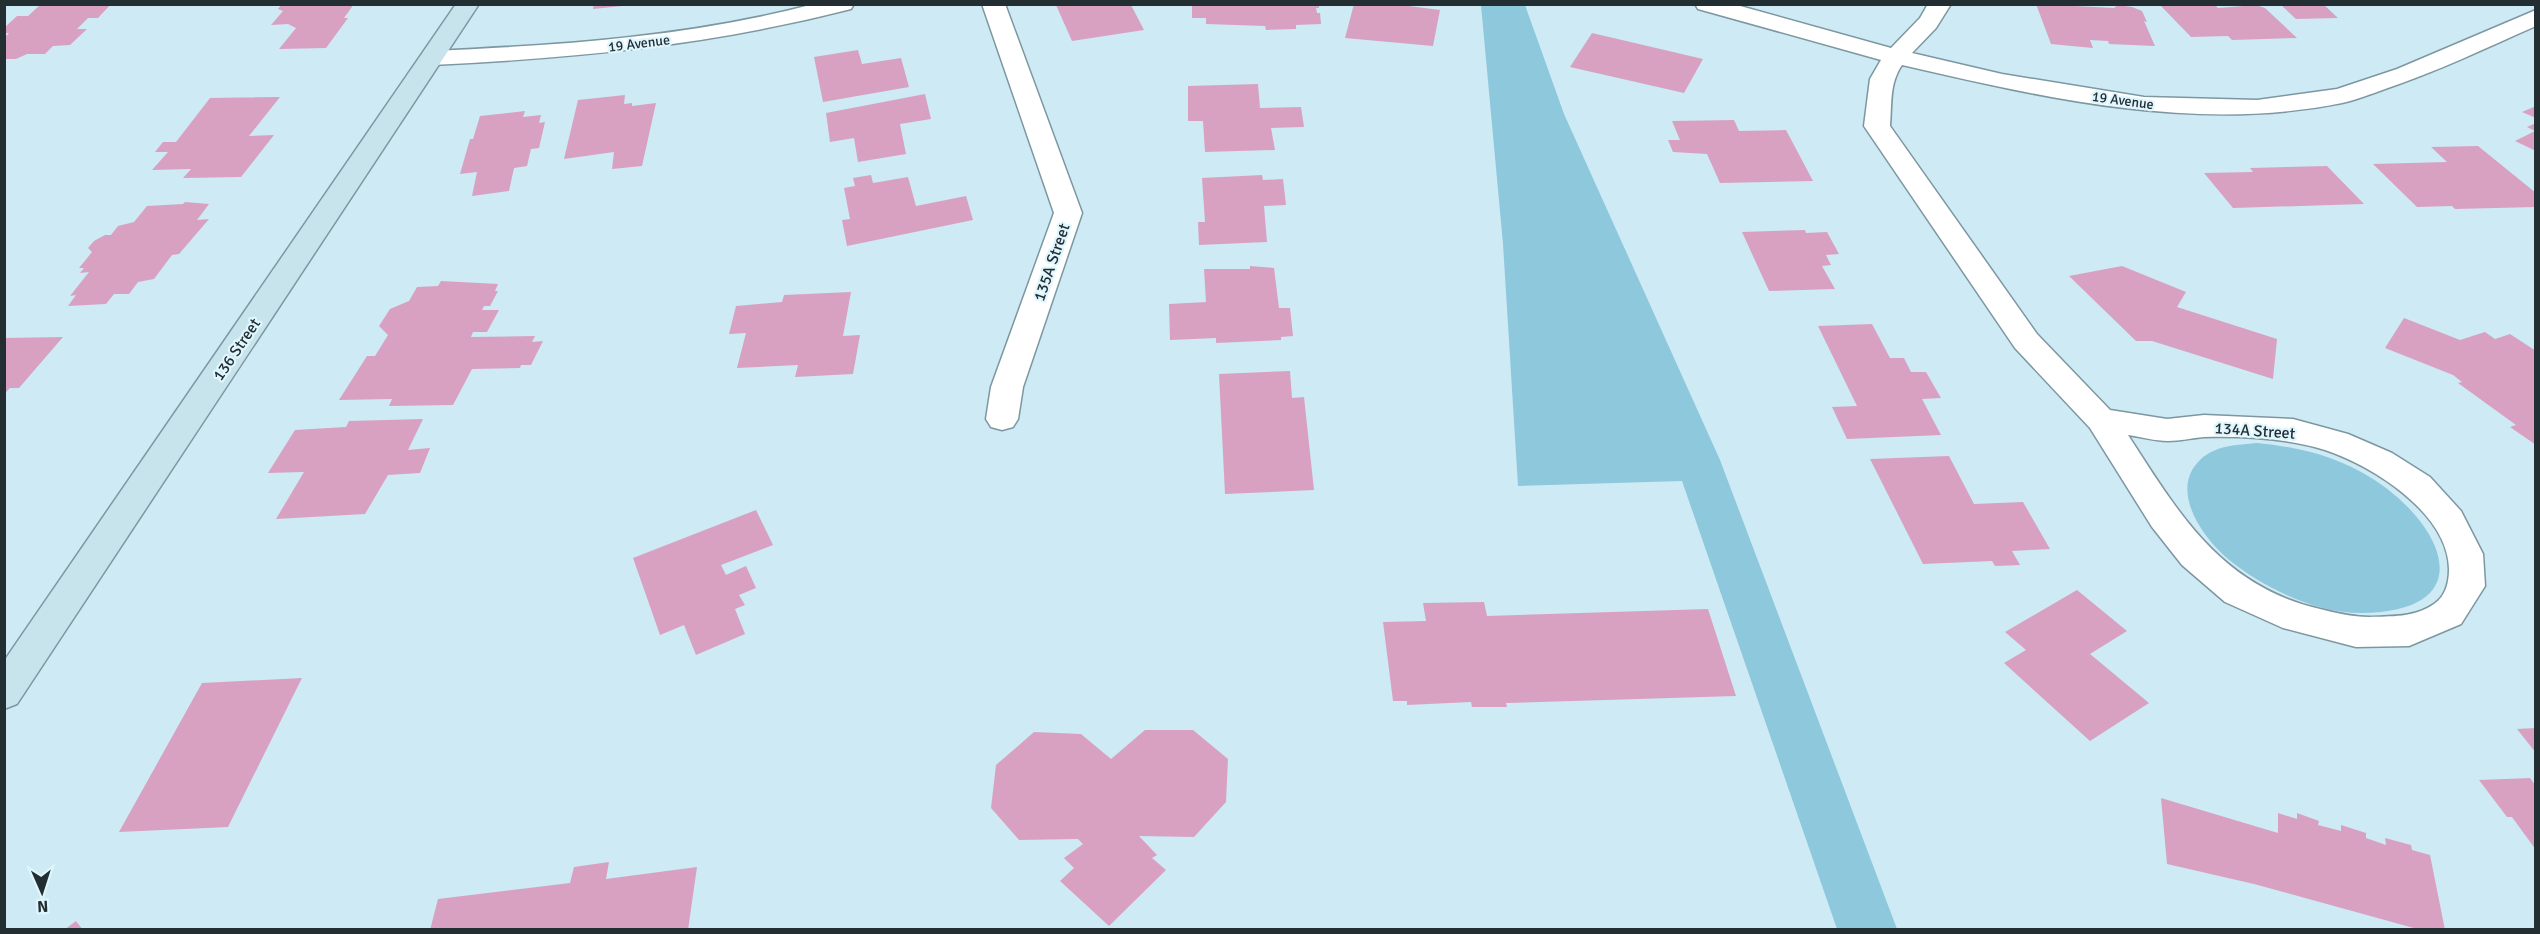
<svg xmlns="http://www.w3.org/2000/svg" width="2540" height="934" viewBox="0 0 2540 934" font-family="Signika,sans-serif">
	<rect width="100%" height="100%" fill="#ceeaf4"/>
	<path fill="#8ec8dc" d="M 1481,5 L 1525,5 L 1564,114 L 1720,460 L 1897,929 L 1837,929 L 1682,481 L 1518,486 L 1503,244 Z
		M 2257,443 C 2298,447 2337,456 2373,479 C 2445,525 2482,612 2361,613 C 2315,613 2264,588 2228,559 C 2202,537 2168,489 2201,459 C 2216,445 2238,445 2257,443 Z"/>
	<path fill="#d8a1c2" d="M 41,4 L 111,4 L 98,18 L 88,18 L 77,29 L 87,29 L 70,45 L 53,46 L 45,54 L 27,54 L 16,59 L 4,59 L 4,38 L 9,33 L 4,33 L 4,28 L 17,16 L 28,16 Z
		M 282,4 L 354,4 L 344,18 L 348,18 L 326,48 L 279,49 L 296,28 L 288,24 L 271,25 L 283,11 L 278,9 Z
		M 594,4 L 622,4 L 622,6 L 593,9 Z
		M 1192,4 L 1319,4 L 1319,8 L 1316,8 L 1317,13 L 1320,13 L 1321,24 L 1296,25 L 1296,29 L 1266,30 L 1265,26 L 1206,24 L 1206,18 L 1192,18 Z
		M 1354,4 L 1393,4 L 1440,10 L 1433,46 L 1345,38 Z
		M 2036,4 L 2114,8 L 2118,5 L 2132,7 L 2142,11 L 2147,22 L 2144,21 L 2155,46 L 2109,44 L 2108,41 L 2090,40 L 2093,48 L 2051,44 Z
		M 2171,4 L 2215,5 L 2218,8 L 2256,5 L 2265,8 L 2297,38 L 2232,40 L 2228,36 L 2191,37 L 2161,6 Z
		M 2280,4 L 2323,4 L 2338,18 L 2296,19 Z
		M 1056,5 L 1131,5 L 1144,30 L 1072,41 Z
		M 1592,33 L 1703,59 L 1684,93 L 1570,67 Z
		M 858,50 L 862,64 L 901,58 L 909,87 L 823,102 L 814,57 Z
		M 1258,84 L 1260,108 L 1301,107 L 1304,127 L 1271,128 L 1275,150 L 1205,152 L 1203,121 L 1188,121 L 1188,86 Z
		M 925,94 L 931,119 L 900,124 L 906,154 L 858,162 L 854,138 L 830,142 L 826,113 Z
		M 625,95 L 624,104 L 632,103 L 632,106 L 656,103 L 642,166 L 612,169 L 614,152 L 564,159 L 578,100 Z
		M 280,97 L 249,136 L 274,135 L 241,177 L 183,178 L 191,169 L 152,170 L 168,152 L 155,152 L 163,142 L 176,142 L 210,98 Z
		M 2536,106 L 2536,118 L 2522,112 Z
		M 525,111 L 523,117 L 541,115 L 539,123 L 545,122 L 539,148 L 531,149 L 527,166 L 514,168 L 509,191 L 472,196 L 477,172 L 460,174 L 470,139 L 473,139 L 480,116 Z
		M 1734,120 L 1739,131 L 1786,130 L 1813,181 L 1720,183 L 1707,154 L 1673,152 L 1668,140 L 1680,140 L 1672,121 Z
		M 2536,123 L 2536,151 L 2515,141 L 2535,131 L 2527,127 Z
		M 2478,146 L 2536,193 L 2536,207 L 2455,209 L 2452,206 L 2417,207 L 2373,164 L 2447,162 L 2431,147 Z
		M 2327,166 L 2364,204 L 2233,208 L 2204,173 L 2253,172 L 2250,168 Z
		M 871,175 L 873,183 L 908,177 L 916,206 L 966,196 L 973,220 L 847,246 L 842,220 L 850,219 L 844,188 L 855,186 L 853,178 Z
		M 1262,175 L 1263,180 L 1283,179 L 1286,205 L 1264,206 L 1267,242 L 1199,245 L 1198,222 L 1205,222 L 1202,178 Z
		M 185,202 L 209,204 L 197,220 L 209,219 L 179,254 L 172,255 L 154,279 L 138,282 L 129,294 L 114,294 L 106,304 L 68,306 L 76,295 L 70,296 L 89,272 L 80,273 L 84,268 L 79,268 L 92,252 L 88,248 L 94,241 L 105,235 L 111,235 L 118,226 L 134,222 L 147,206 L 183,204 Z
		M 1805,230 L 1806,233 L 1827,232 L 1839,254 L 1826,255 L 1831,265 L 1822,266 L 1835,289 L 1769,291 L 1742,232 Z
		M 1250,266 L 1274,268 L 1279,308 L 1290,308 L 1293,336 L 1281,337 L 1281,340 L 1216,343 L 1216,338 L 1170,340 L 1169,304 L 1206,302 L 1204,269 L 1250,269 Z
		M 2122,266 L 2186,292 L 2177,307 L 2277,339 L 2273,379 L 2152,341 L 2136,341 L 2069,276 Z
		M 441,281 L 498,284 L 495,291 L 498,291 L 490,306 L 484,306 L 482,310 L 499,310 L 487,332 L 473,332 L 471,337 L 535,336 L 532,342 L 543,341 L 531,365 L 521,365 L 520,368 L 472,369 L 453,405 L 389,406 L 392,399 L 339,400 L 367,356 L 375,356 L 388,335 L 379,326 L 390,309 L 409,301 L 417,287 L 438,286 Z
		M 851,292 L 843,336 L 860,335 L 853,374 L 795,377 L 798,365 L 737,368 L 746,333 L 729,334 L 736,306 L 782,302 L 784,295 Z
		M 2404,318 L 2460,340 L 2485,332 L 2495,339 L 2510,334 L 2536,351 L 2536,445 L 2510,427 L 2516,425 L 2458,383 L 2462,382 L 2453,375 L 2385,348 Z
		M 1872,324 L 1890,358 L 1904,358 L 1911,372 L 1926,372 L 1941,398 L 1922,399 L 1941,435 L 1847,439 L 1832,407 L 1857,406 L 1818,326 Z
		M 63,337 L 19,388 L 10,388 L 4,394 L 4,338 Z
		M 1290,371 L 1292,398 L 1304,397 L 1314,490 L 1225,494 L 1219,374 Z
		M 423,419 L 408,450 L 430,448 L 420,473 L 388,475 L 365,514 L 276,519 L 304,472 L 268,473 L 295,430 L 346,427 L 349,421 Z
		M 1949,456 L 1974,504 L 2023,502 L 2050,549 L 2012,551 L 2020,565 L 1995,566 L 1992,561 L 1923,564 L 1870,459 Z
		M 756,510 L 773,545 L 721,565 L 726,575 L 746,566 L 756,588 L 739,595 L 745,605 L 735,609 L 745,634 L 696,655 L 684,625 L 660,635 L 633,558 Z
		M 2077,590 L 2127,631 L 2090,654 L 2149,703 L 2090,741 L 2004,663 L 2026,650 L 2005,632 Z
		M 1484,602 L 1487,616 L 1708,609 L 1736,696 L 1506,703 L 1507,707 L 1472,707 L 1471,702 L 1407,705 L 1407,701 L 1393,701 L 1383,622 L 1426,621 L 1423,603 Z
		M 302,678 L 228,827 L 119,832 L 202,683 Z
		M 2536,728 L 2536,753 L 2517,729 Z
		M 1145,730 L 1193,730 L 1228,759 L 1226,802 L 1194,837 L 1139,836 L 1157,855 L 1152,858 L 1166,870 L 1109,926 L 1060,881 L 1074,868 L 1064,858 L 1083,844 L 1078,839 L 1019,840 L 991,808 L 996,765 L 1034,732 L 1081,734 L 1111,759 Z
		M 2530,778 L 2536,786 L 2536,850 L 2512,817 L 2507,817 L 2479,780 Z
		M 2161,798 L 2278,833 L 2278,813 L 2297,819 L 2297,813 L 2319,821 L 2318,825 L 2341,831 L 2341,825 L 2366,833 L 2366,838 L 2386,845 L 2385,838 L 2411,845 L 2412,850 L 2430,855 L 2445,930 L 2421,930 L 2254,884 L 2167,864 Z
		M 609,862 L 606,879 L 697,867 L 688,930 L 430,930 L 438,899 L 570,883 L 574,867 Z
		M 76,921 L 83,930 L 64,930 Z"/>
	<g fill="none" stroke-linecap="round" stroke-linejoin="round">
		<defs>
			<path id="street" d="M 814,4 L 854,4 L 851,9 C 711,45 577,58 432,65 L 424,63 L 420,58 L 424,53 L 432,51 C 560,45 689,37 814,4 Z
				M 982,4 L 1005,4 L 1082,213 L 1023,387 L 1018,419 L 1013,427 L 1002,430 L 991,427 L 986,419 L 991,387 L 1054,213 Z
				M 1695,4 L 1733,4 L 1891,48 L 1920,18 L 1928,4 L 1951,4 L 1936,28 L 1912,53 L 2002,74 L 2144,97 L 2257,100 L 2337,89 L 2397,69 L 2536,10 L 2536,26 C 2486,48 2436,72 2385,89 C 2371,94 2356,100 2342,103 C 2195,133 2045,98 1902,65 C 1889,84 1892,105 1890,126 L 2037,334 L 2110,410 L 2167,419 L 2204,415 L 2293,419 L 2348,434 L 2392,453 L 2430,477 L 2461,511 L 2483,554 L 2485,586 L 2461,624 L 2409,646 L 2356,647 L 2283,628 L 2225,602 L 2182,565 L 2152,527 L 2090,428 L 2015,348 L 1864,126 L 1870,79 L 1881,60 L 1698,9 ZM 2128,435 C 2141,437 2155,441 2168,441 C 2180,441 2192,438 2204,437 C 2243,436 2287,438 2325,450 C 2373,466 2448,513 2449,569 C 2449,582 2446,596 2434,604 C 2414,618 2391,616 2369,617 C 2352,617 2336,613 2320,609 C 2221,586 2179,514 2128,435 Z"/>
			<path id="secondary" d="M 456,4 L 479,4 L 17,704 L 4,709 L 4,661 Z"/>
		</defs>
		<use href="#street" stroke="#7d97a1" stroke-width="3"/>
		<use href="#secondary" stroke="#7d97a1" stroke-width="3"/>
		<use href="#street" fill="#fff" fill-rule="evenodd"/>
		<use href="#secondary" fill="#c7e3ec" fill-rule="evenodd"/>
	</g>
	<g text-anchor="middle" stroke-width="4.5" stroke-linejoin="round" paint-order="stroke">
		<g font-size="14" fill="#232e32" stroke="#dff6fe">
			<text transform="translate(639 43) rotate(-7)" y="5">19 Avenue</text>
			<text transform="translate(2123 100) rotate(8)" y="5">19 Avenue</text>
		</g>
		<g font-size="16" fill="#232e32" stroke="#dff6fe">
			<text transform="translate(1051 262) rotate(-71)" y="6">135A Street</text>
			<text transform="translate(236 349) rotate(-56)" y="6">136 Street</text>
			<text transform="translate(2255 430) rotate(4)" y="6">134A Street</text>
		</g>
	</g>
	<rect width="2540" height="934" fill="none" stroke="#232e32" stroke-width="12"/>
	<g transform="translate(42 892) rotate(177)" stroke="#dff6fe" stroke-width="4.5" paint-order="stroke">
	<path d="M0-4.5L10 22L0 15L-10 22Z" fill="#232e32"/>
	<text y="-9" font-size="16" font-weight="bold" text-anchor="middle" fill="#232e32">N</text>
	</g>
</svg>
